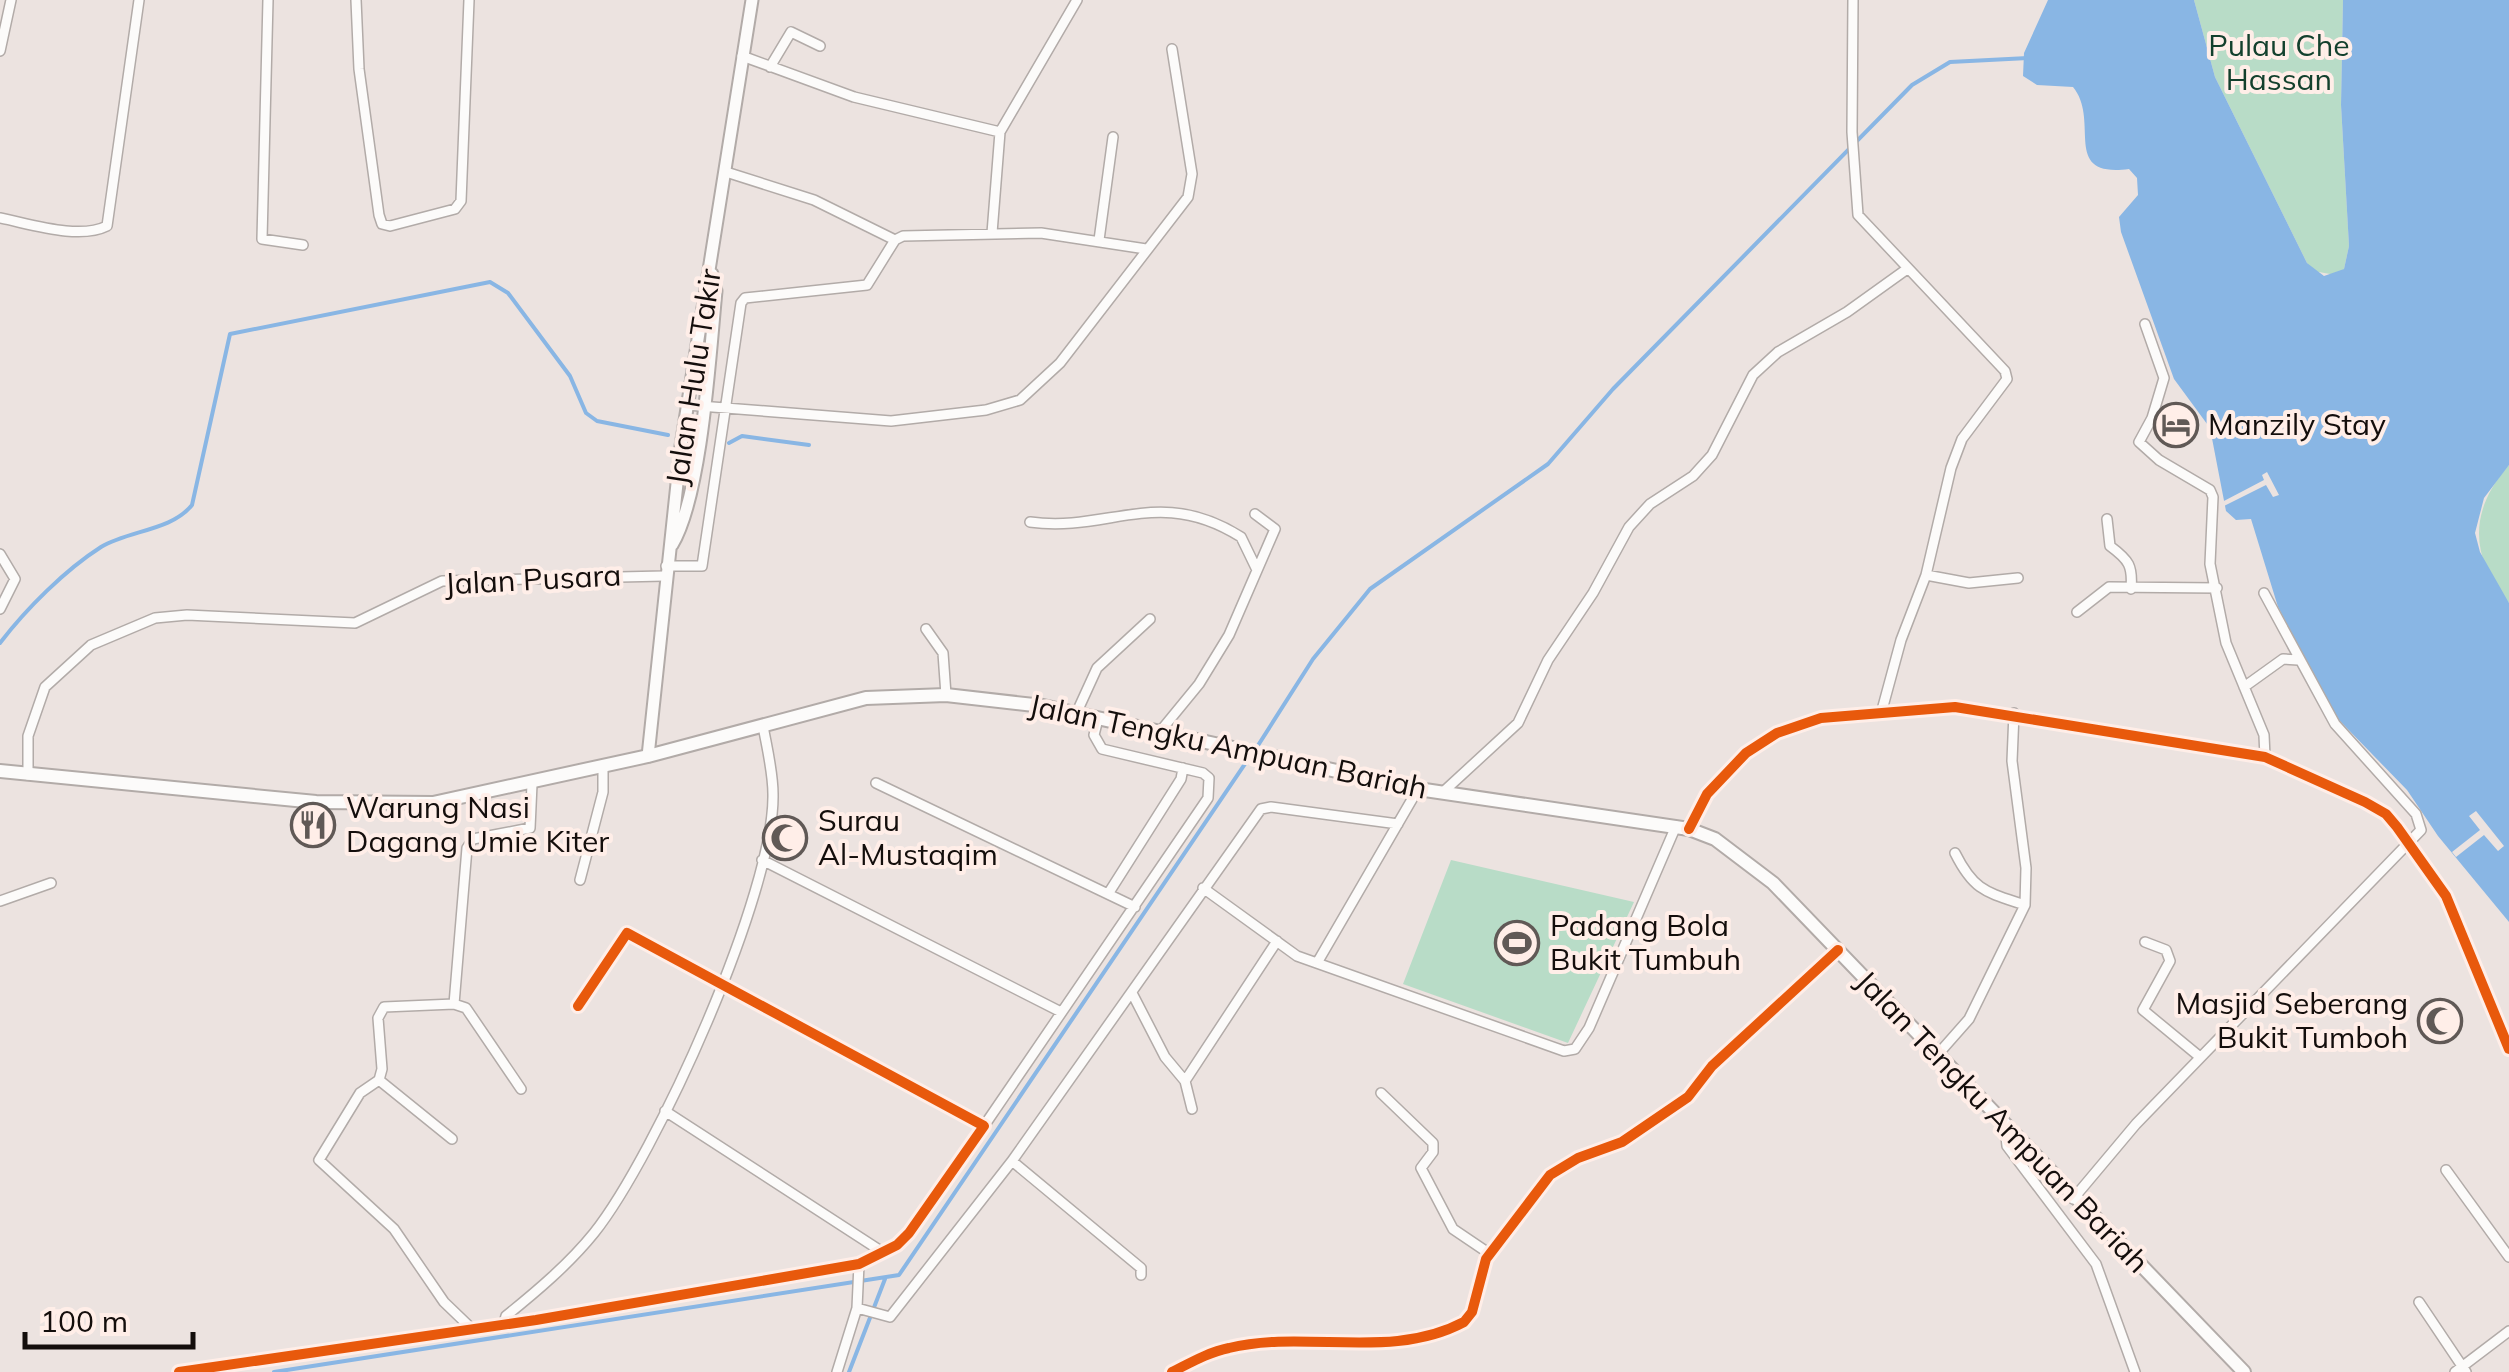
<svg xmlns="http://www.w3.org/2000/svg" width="2509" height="1372" viewBox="0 0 2509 1372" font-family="Mulish,sans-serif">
	<rect width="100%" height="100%" fill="#ece3e0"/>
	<path fill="#b8dcc7" d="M 2194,0 L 2343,0 L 2341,105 L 2349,246 L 2344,269 L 2336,275 L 2313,271 L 2307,263 L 2215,77 Z
		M 2509,465 L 2509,603 C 2469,557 2469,510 2509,465 Z
		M 1451,860 L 1634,902 L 1568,1043 L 1403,984 Z"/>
	<path fill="#89b6e4" d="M 2048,0 L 2194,0 L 2215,77 L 2307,263 L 2324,276 L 2344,269 L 2349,246 L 2341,105 L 2343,0 L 2509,0 L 2509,465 L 2484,498 L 2475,533 L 2480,552 L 2509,603 L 2509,922 L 2438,836 L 2407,790 L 2336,717 L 2278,607 L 2251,519 L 2236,520 L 2226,511 L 2210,428 L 2174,379 L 2121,232 L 2119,217 L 2138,195 L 2137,178 L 2129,169 C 2060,178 2101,121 2073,87 L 2037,85 L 2023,76 L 2024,53 Z"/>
	<path fill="#ece3e0" d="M 2267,472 L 2279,495 L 2273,497 L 2266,485 L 2224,506 L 2222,502 L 2264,480 L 2262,475 Z
		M 2476,811 L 2504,846 L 2498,851 L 2484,835 L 2456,857 L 2452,852 L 2480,830 L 2469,816 Z"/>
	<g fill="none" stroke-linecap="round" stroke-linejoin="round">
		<path stroke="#89b6e4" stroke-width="4" d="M 729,443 L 742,436 L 809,445
			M 0,643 C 26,609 65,570 101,547 C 129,530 171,531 192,505 L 230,334 L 490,282 L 508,293 L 570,376 L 586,413 L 597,421 L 668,435
			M 1257,747 L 1313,659 L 1370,589 L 1548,464 L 1613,389 L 1912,85 L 1950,62 L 2028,58
			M 274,1372 L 899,1275 L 1251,755
			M 849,1372 L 885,1279"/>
		<defs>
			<path id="minor" d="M 268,0 L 262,239 L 303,245
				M 356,0 L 359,69 L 379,215 L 382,224 L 390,226 L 455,209 L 461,201 L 469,0
				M 1853,0 L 1852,132 L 1858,215 L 2005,371 L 2007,379 L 1962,439 L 1951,468 L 1926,575 L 1901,640 L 1882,710
				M 0,51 L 11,0
				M 742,56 L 854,97 L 1000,132
				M 770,67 L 791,32 L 820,46
				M 726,172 L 814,200 L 895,240
				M 0,218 C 31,224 79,240 107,226 L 139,0
				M 992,233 L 1000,132 L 1077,0
				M 1099,240 L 1113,137
				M 2145,324 L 2164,378 L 2152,418 L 2139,442 L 2159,460 L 2210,490 L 2213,497 L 2210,564 L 2226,643 L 2264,735 L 2265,757
				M 687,405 L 891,421 L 986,410 L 1020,400 L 1060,363 L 1188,197 L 1192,174 L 1172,49
				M 2107,519 L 2110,546 C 2129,560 2133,566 2131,589
				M 1030,522 C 1109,533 1159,485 1241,537 L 1257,570
				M 0,554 L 15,579 L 0,609
				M 666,566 L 702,566 L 741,303 L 745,298 L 867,285 L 895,240 L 903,236 L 1041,233 L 1146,249
				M 1926,575 L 1969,583 L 2018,578
				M 2077,612 L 2109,587 L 2217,588
				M 926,629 L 943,653 L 946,695
				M 2244,687 L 2283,659 L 2298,660
				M 1076,714 L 1097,668 L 1150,619
				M 1158,734 L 1199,684 L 1229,635 L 1275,529 L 1255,514
				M 28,775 L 28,736 L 45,687 L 91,645 L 155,618 L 187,615 L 355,623 L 442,581 L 664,576
				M 876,783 L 1135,907
				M 1442,793 L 1518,723 L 1548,660 L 1593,593 L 1629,527 L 1650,504 L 1693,476 L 1712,455 L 1753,375 L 1778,352 L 1847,312 L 1907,269
				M 1689,829 L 1707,794 L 1746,753 L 1777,733 L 1821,718 L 1955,707 L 2265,757 L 2365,802 L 2386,814 L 2397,827 L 2446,896 L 2509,1049
				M 1955,853 C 1974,891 1986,892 2025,905
				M 762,860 L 1061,1012
				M 580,880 L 603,792 L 603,767
				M 1203,888 L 1297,956 L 1564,1051 L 1575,1049 L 1589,1028 L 1676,826
				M 1108,894 L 1181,779 L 1183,768
				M 0,901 L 51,883
				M 2145,942 L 2166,950 L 2170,961 L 2143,1010 L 2200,1057
				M 1317,963 L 1418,789
				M 1132,993 L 1165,1057 L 1185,1081
				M 454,1004 L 467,848 L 473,839 L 530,828 L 532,784
				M 1939,1053 L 1969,1019 L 2025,905 L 2026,868 L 2012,761 L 2014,713
				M 379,1080 L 452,1139
				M 1381,1093 L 1433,1143 L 1433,1152 L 1421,1168 L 1453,1229 L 1490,1254
				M 1192,1109 L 1185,1081 L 1277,941
				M 665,1111 L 884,1253
				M 984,1126 L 1208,798 L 1209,778 L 1203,773 L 1102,749 L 1094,735 L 1098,719
				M 2005,1127 L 2007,1146 L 2096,1264 L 2135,1372
				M 1012,1161 L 1261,809 L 1271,807 L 1398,824
				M 2446,1170 L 2509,1257
				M 2073,1199 L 2136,1124 L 2421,830 L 2416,814 L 2335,724 L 2264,593
				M 2419,1302 L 2466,1372
				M 857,1308 L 890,1317 L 1012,1161 L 1141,1268 L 1141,1275
				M 504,1323 L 506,1316 C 537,1291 569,1264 594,1233 C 656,1155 775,892 773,794 C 773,772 767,748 763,726
				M 470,1327 L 444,1302 L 394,1229 L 319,1160 L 360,1093 L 379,1080 L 382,1069 L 378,1018 L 384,1007 L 454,1004 L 466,1008 L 521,1089
				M 179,1372 L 536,1320 L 859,1264 L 897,1245 L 909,1233 L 984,1126 L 627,933 L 578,1006
				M 837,1372 L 857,1308 L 859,1264
				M 1172,1372 C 1190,1363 1209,1352 1229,1348 C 1306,1329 1391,1361 1464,1322 L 1472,1312 L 1486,1259 L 1550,1175 L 1578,1158 L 1622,1142 L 1688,1097 L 1712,1066 L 1838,950
				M 2455,1372 L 2509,1331"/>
			<path id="tertiary" d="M 672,545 C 702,495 710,352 716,291 L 712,274
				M 648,756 L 681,446 L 752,0"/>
			<path id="secondary" d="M 0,771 L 316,802 L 433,803 L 648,756 L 866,698 L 946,695 L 1043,706 L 1418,789 L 1689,829 L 1715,839 L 1773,883 L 2244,1372"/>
		</defs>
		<use href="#minor" stroke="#b2aba8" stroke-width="12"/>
		<use href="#tertiary" stroke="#b2aba8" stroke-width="15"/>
		<use href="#secondary" stroke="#b2aba8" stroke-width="16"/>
		<use href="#minor" stroke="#fcfbfa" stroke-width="9"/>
		<use href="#tertiary" stroke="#fcfbfa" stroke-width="11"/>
		<use href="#secondary" stroke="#fcfbfa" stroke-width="12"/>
		<defs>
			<path id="cycleway" d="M 1689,829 L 1707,794 L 1746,753 L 1777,733 L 1821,718 L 1955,707 L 2265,757 L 2365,802 L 2386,814 L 2397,827 L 2446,896 L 2509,1049
				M 179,1372 L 536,1320 L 859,1264 L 897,1245 L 909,1233 L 984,1126 L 627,933 L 578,1006
				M 1172,1372 C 1190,1363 1209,1352 1229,1348 C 1306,1329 1391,1361 1464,1322 L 1472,1312 L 1486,1259 L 1550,1175 L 1578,1158 L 1622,1142 L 1688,1097 L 1712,1066 L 1838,950"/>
		</defs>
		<use href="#cycleway" stroke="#ffeee8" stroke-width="16"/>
		<use href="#cycleway" stroke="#e8590c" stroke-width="10"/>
	</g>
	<defs>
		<symbol id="hotel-ring" viewBox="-11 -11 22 22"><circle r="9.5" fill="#ffeee8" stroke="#605956" stroke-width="1.5"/><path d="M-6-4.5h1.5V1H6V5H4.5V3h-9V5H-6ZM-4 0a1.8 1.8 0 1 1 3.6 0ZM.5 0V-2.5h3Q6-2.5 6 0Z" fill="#605956"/></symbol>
		<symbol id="restaurant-ring" viewBox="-11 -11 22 22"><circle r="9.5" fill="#ffeee8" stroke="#605956" stroke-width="1.5"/><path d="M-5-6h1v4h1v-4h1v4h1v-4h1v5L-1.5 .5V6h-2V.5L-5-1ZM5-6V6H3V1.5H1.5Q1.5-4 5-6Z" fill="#605956"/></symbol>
		<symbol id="mosque-ring" viewBox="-11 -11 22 22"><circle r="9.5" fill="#ffeee8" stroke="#605956" stroke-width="1.5"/><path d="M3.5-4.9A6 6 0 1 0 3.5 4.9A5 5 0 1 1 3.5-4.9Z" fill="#605956"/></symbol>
		<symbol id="stadium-ring" viewBox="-11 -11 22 22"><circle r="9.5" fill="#ffeee8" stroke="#605956" stroke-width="1.5"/><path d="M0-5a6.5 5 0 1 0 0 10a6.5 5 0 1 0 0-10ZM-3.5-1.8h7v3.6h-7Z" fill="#605956"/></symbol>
	</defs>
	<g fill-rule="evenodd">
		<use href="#hotel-ring" x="2151" y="400" width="50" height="50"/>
		<use href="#restaurant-ring" x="288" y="800" width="50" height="50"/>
		<use href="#mosque-ring" x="760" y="813" width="50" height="50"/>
		<use href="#stadium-ring" x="1492" y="918" width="50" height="50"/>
		<use href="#mosque-ring" x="2415" y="996" width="50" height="50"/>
	</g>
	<g text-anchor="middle" stroke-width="8" stroke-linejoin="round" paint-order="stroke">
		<g font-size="30" fill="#13402d" stroke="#ffeee8">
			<text x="2279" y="56">Pulau Che<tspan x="2279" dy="34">Hassan</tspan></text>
		</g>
		<g font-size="30" fill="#140e0c" stroke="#ffeee8">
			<text transform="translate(694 377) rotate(-81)" y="10">Jalan Hulu Takir</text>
			<text transform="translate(533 580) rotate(-3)" y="10">Jalan Pusara</text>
			<text transform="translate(1228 747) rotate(12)" y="10">Jalan Tengku Ampuan Bariah</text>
			<text transform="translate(2002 1122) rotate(46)" y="10">Jalan Tengku Ampuan Bariah</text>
		</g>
		<g font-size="30" fill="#140e0c" stroke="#ffeee8" text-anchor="start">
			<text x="2208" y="435">Manzily Stay</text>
			<text x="346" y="818">Warung Nasi<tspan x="346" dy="34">Dagang Umie Kiter</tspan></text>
			<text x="818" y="831">Surau<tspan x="818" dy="34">Al-Mustaqim</tspan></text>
			<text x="1550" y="936">Padang Bola<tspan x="1550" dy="34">Bukit Tumbuh</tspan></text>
			<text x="2408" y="1014" text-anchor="end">Masjid Seberang<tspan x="2408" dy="34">Bukit Tumboh</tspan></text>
		</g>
	</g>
	<path d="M25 1332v15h168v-15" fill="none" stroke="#140e0c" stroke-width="5"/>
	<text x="40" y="1332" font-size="30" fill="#140e0c" stroke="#ffeee8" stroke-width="8" paint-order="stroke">100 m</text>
</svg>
